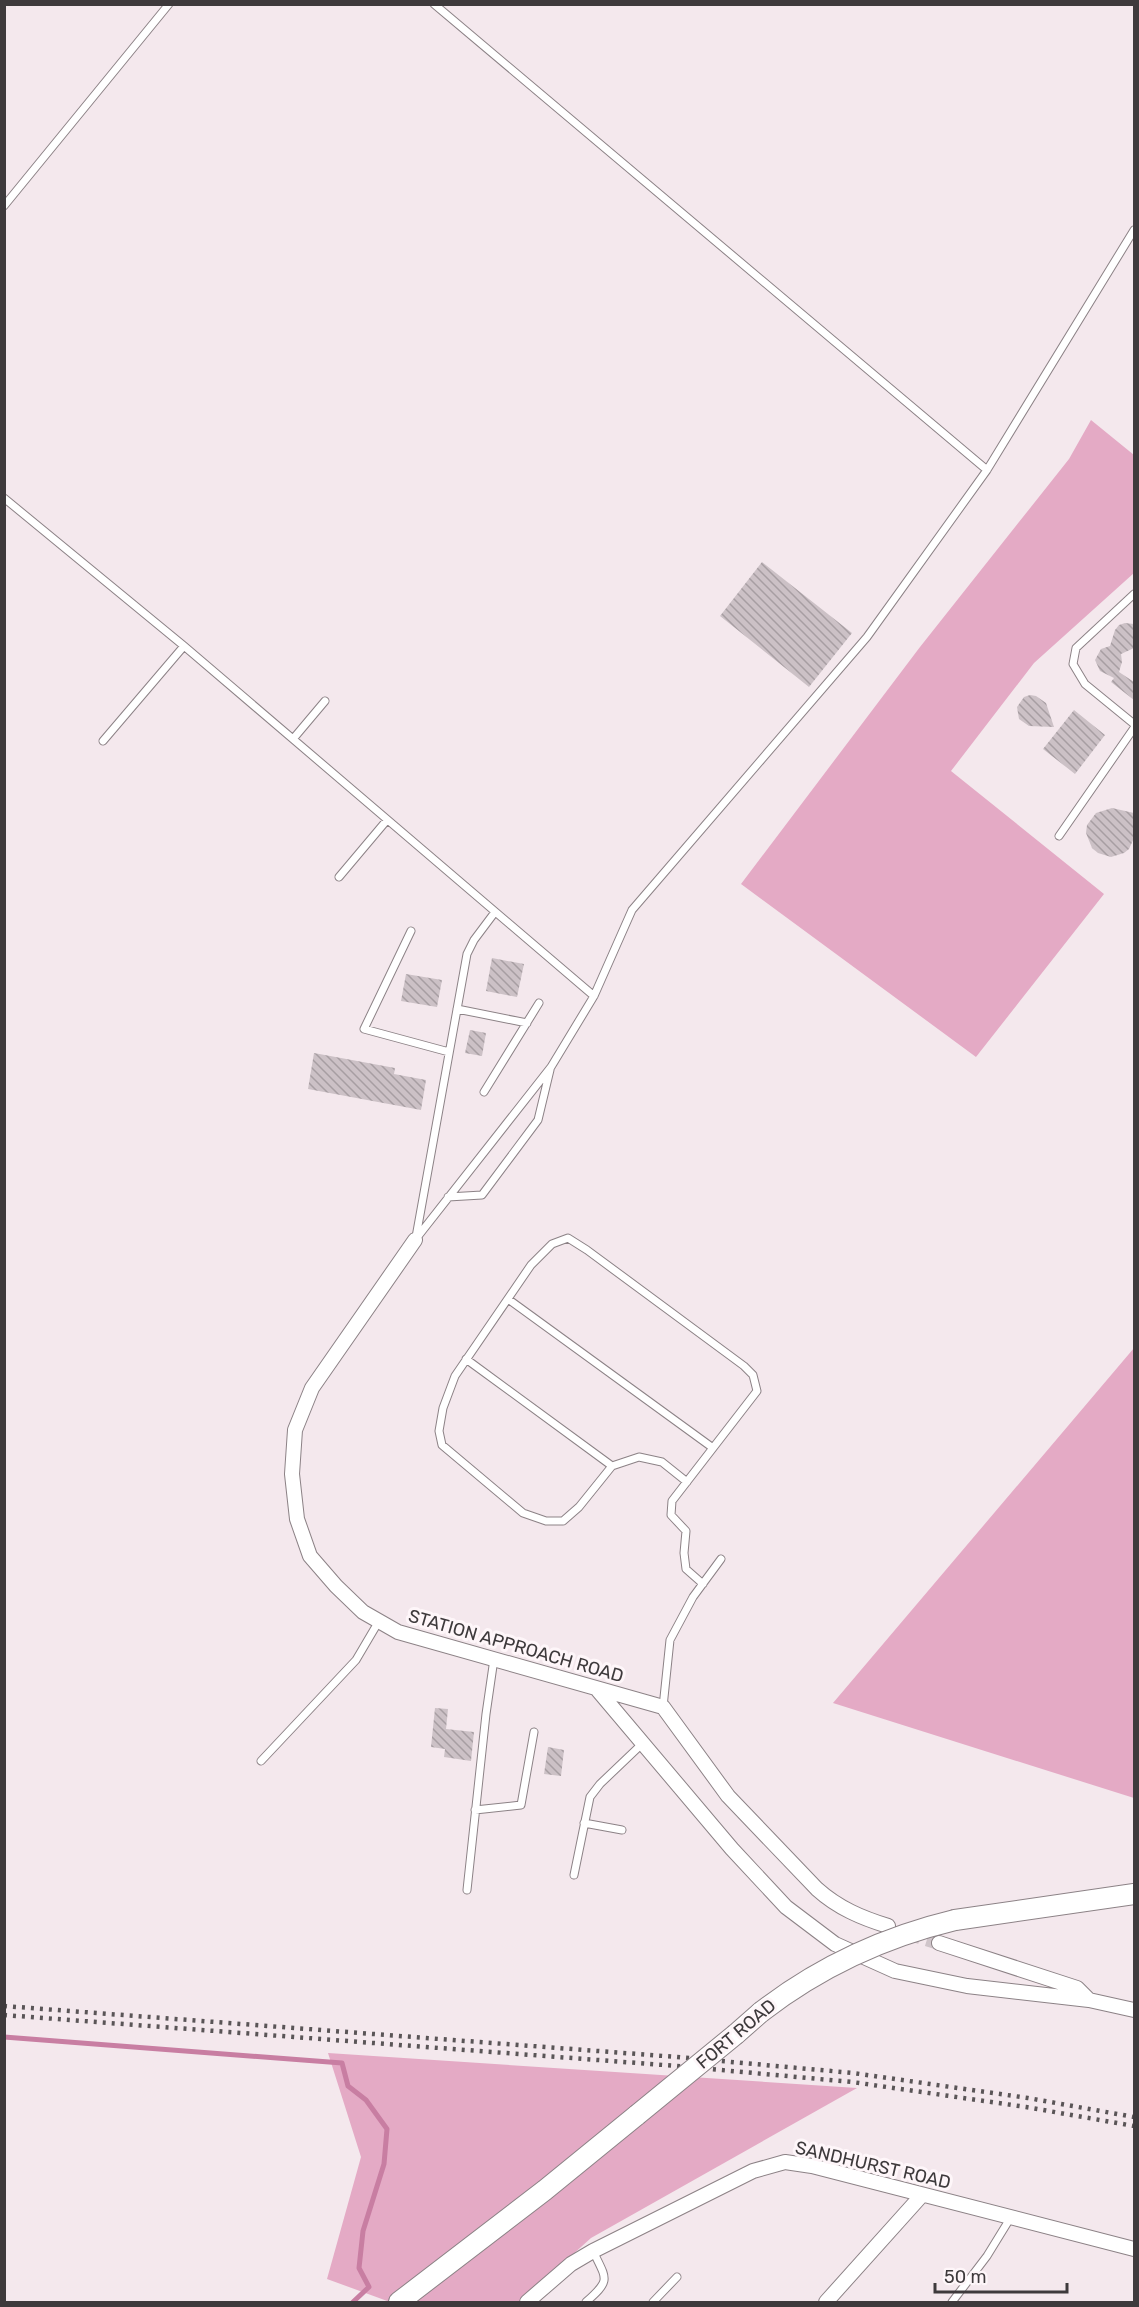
<svg xmlns="http://www.w3.org/2000/svg" width="1139" height="2307" viewBox="0 0 1139 2307" font-family="Rubik,sans-serif">
	<defs>
		<pattern id="building-back-hatch" width="6" height="6" patternUnits="userSpaceOnUse" patternTransform="scale(1.5)"><rect width="6" height="6" fill="#ccc1c6"/><path d="M-1 5l2 2M0 0l6 6M5-1l2 2" fill="none" stroke="#a79ea2"/></pattern>
	</defs>
	<rect width="100%" height="100%" fill="#f4e8ed"/>
	<path fill="#e4aac5" d="M 1091,420 L 1134,455 L 1134,573 L 1034,663 L 951,771 L 1104,894 L 976,1057 L 741,884 L 920,647 L 1069,459 Z
		M 1134,1346 L 1134,1798 L 833,1703 L 1134,1348 Z
		M 328,2053 L 857,2088 L 591,2238 L 520,2302 L 390,2302 L 327,2279 L 361,2157 Z"/>
	<g fill="none" stroke-linecap="round" stroke-linejoin="round">
		<path stroke="#c87ea2" stroke-width="5" d="M 4,2037 L 342,2063 L 348,2086 L 366,2100 L 387,2129 L 384,2164 L 363,2231 L 359,2268 L 369,2287 L 353,2302"/>
	</g>
	<path fill="url(#building-back-hatch)" d="M 762,562 L 852,633 L 809,687 L 720,616 Z
		M 1125,623 L 1134,624 L 1134,648 L 1121,654 L 1122,662 L 1119,672 L 1134,682 L 1134,700 L 1111,682 L 1114,678 L 1100,671 L 1095,660 L 1101,649 L 1110,646 L 1115,630 L 1119,625 Z
		M 1030,695 L 1036,696 L 1046,703 L 1054,727 L 1029,726 L 1019,719 L 1017,707 L 1024,697 Z
		M 1074,710 L 1105,735 L 1075,774 L 1043,749 Z
		M 1112,808 L 1134,813 L 1134,838 L 1129,849 L 1124,853 L 1111,857 L 1098,853 L 1092,848 L 1086,833 L 1087,825 L 1096,813 Z
		M 492,958 L 524,964 L 517,997 L 486,991 Z
		M 406,974 L 442,980 L 437,1007 L 401,1001 Z
		M 470,1030 L 486,1033 L 482,1056 L 465,1053 Z
		M 314,1053 L 395,1068 L 394,1074 L 426,1080 L 421,1110 L 308,1089 Z
		M 435,1708 L 448,1709 L 446,1729 L 474,1732 L 471,1761 L 444,1757 L 445,1749 L 431,1747 Z
		M 548,1747 L 564,1750 L 561,1776 L 544,1774 Z"/>
	<g fill="none" stroke-linecap="round" stroke-linejoin="round">
		<path stroke="#d0c5ca" stroke-width="14" stroke-dasharray="14 7" stroke-linecap="butt" d="M 907,1933 L 939,1943"/>
		<defs>
			<path id="lane" d="M 434,4 L 987,470
				M 4,206 L 169,4
				M 4,498 L 184,646 L 594,996
				M 1134,594 L 1076,648 L 1073,664 L 1085,684 L 1134,724
				M 293,739 L 325,701
				M 103,741 L 184,646
				M 1059,836 L 1134,728
				M 339,877 L 387,820
				M 411,931 L 364,1029 L 449,1052
				M 457,1009 L 527,1023
				M 484,1092 L 539,1003
				M 448,1197 L 482,1195 L 538,1120 L 550,1070
				M 416,1237 L 467,954 L 474,940 L 495,912
				M 415,1240 L 551,1067 L 594,996 L 632,910 L 867,637 L 987,470 L 1134,230
				M 508,1299 L 713,1448
				M 466,1359 L 612,1466
				M 687,1482 L 662,1462 L 639,1457 L 612,1466 L 579,1507 L 563,1521 L 546,1521 L 523,1513 L 442,1445 L 439,1431 L 443,1408 L 455,1376 L 531,1265 L 552,1244 L 568,1238 L 587,1250 L 744,1366 L 753,1375 L 757,1391 L 672,1501 L 671,1515 L 686,1531 L 684,1553 L 686,1569 L 703,1584
				M 663,1707 L 670,1640 L 693,1597 L 721,1559
				M 261,1761 L 356,1660 L 379,1621
				M 475,1810 L 521,1805 L 534,1732
				M 584,1823 L 622,1830
				M 574,1875 L 590,1797 L 600,1784 L 643,1743
				M 467,1890 L 486,1714 L 494,1659
				M 586,2302 C 611,2280 607,2280 593,2251
				M 653,2302 L 677,2277
				M 952,2302 L 987,2256 L 1011,2217"/>
			<path id="street" d="M 415,1240 L 312,1388 L 295,1430 L 292,1474 L 297,1519 L 310,1556 L 336,1586 L 363,1612 L 398,1632 L 663,1707 L 728,1796 L 817,1889 C 838,1908 862,1918 888,1926
				M 596,1688 L 732,1849 L 786,1907 L 835,1944 L 895,1971 L 967,1986 L 1089,2000 L 1134,2010
				M 939,1943 L 1077,1988 L 1089,2000
				M 527,2302 L 571,2264 L 593,2251 L 753,2171 L 785,2162 L 812,2166 L 1134,2249
				M 826,2302 L 922,2195"/>
			<path id="secondary" d="M 955,1920 L 1134,1894
				M 736,2034 L 761,2012
				M 399,2302 L 545,2190 L 637,2115"/>
		</defs>
		<use href="#lane" stroke="#8c8286" stroke-width="9"/>
		<use href="#street" stroke="#8c8286" stroke-width="16"/>
		<use href="#secondary" stroke="#8c8286" stroke-width="22"/>
		<use href="#lane" stroke="#fff" stroke-width="7"/>
		<use href="#street" stroke="#fff" stroke-width="14"/>
		<use href="#secondary" stroke="#fff" stroke-width="20"/>
		<path stroke="#5a5557" stroke-width="4.5" stroke-dasharray="3 6" stroke-linecap="butt" d="M 4,2006 L 677,2057 L 853,2073 L 1028,2098 L 1134,2117
			M 4,2015 L 677,2066 L 852,2082 L 1026,2107 L 1134,2126"/>
		<defs>
			<path id="secondary-bridge" d="M 761,2012 C 818,1968 884,1937 955,1920
				M 637,2115 L 736,2034"/>
		</defs>
		<use href="#secondary-bridge" stroke="#8c8286" stroke-width="22" stroke-linecap="butt"/>
		<use href="#secondary-bridge" stroke="#fff" stroke-width="20"/>
	</g>
	<g text-anchor="middle" stroke-width="6" stroke-linejoin="round" paint-order="stroke">
		<g font-size="18" fill="#3e3a3c" stroke="#fef6f9">
			<text transform="translate(516 1646) rotate(16)" y="6">STATION APPROACH ROAD</text>
			<text transform="translate(736 2034) rotate(-40)" y="6">FORT ROAD</text>
			<text transform="translate(873 2165) rotate(13)" y="6">SANDHURST ROAD</text>
		</g>
	</g>
	<rect width="1139" height="2307" fill="none" stroke="#3e3a3c" stroke-width="12"/>
	<path d="M935 2283v9h132v-9" fill="none" stroke="#3e3a3c" stroke-width="3"/>
	<text x="944" y="2283" font-size="18" fill="#3e3a3c" stroke="#fef6f9" stroke-width="4.5" paint-order="stroke">50 m</text>
</svg>
